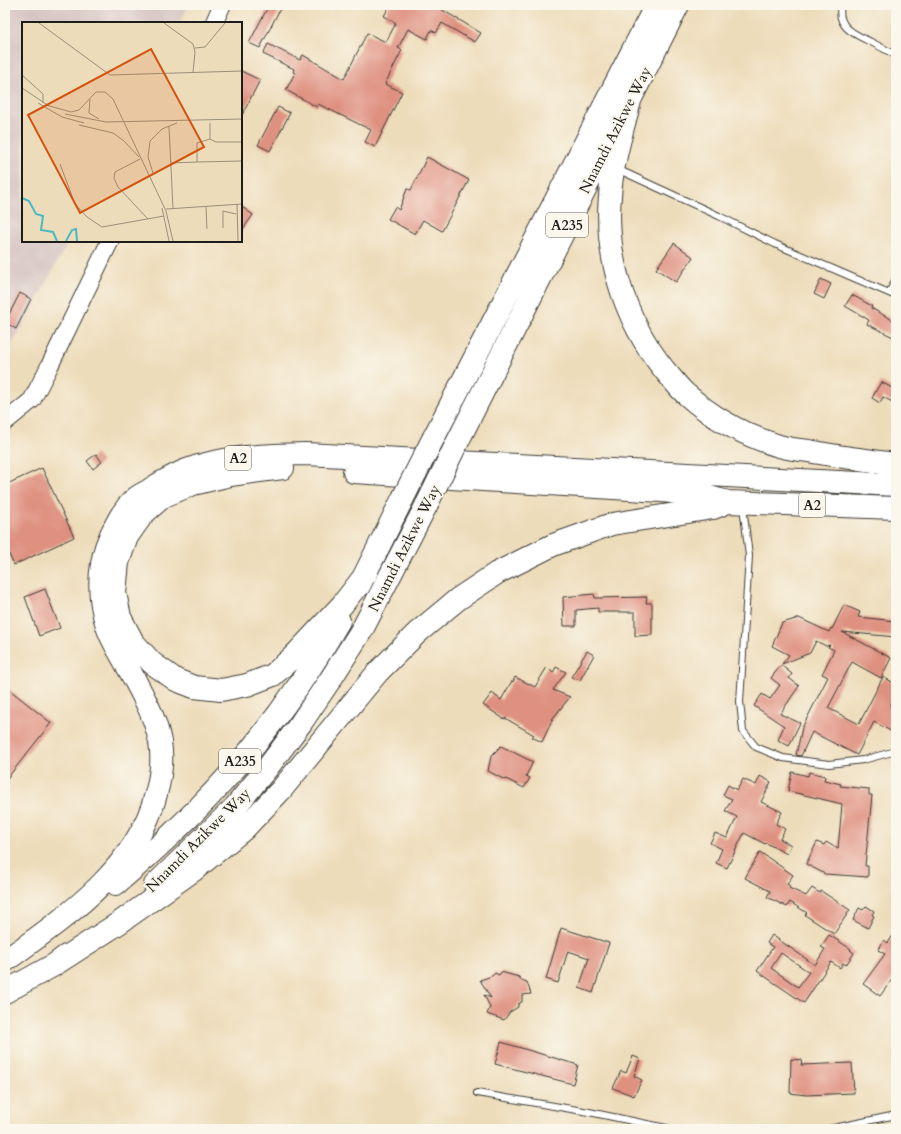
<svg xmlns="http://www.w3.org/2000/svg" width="901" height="1134" viewBox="0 0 901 1134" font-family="Cardo,serif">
	<rect width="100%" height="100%" fill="#fbf7ec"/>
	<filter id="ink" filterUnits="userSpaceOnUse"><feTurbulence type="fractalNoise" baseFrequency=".025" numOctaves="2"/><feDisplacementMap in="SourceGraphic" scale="8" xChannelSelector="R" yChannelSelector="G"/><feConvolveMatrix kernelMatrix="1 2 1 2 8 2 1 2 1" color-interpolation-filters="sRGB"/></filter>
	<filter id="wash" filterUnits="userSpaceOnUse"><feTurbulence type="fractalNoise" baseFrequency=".012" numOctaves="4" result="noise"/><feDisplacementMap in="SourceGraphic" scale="16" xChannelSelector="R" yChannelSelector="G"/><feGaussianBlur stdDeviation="0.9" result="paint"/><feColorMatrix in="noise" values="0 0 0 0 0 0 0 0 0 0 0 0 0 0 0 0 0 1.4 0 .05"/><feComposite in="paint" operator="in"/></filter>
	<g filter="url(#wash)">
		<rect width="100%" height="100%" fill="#eddcba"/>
		<path fill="#d1bfbe" d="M 5,5 L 189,5 L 180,23 L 23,23 L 23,241 L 69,241 L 5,357 Z"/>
		<g id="blocks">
			<path fill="#df9181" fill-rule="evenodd" d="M 269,5 L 282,5 L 260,48 L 249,43 Z
				M 390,5 L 434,5 L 481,33 L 475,42 L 442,23 L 436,33 L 431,30 L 427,39 L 408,29 L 398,48 L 402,50 L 385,84 L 402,92 L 375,147 L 365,142 L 371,130 L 318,104 L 317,107 L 286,90 L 295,73 L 293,72 L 294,69 L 263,54 L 268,44 L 300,60 L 303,55 L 344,79 L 367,33 L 386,42 L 396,23 L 384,16 Z
				M 241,71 L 260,80 L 241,117 Z
				M 278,107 L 290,113 L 270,151 L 258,145 Z
				M 427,157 L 469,180 L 442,231 L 423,220 L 415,234 L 388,219 L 395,207 L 399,210 L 407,189 L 411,190 Z
				M 241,206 L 253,215 L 241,232 Z
				M 674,243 L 693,257 L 676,282 L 656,269 Z
				M 821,279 L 831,284 L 824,299 L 814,294 Z
				M 20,293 L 31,299 L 16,329 L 5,322 Z
				M 852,295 L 872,306 L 871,308 L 896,322 L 896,331 L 893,337 L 867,324 L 869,320 L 845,306 Z
				M 881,382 L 896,390 L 896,404 L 883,397 L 880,403 L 872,398 Z
				M 96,454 L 102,462 L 93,469 L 87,461 Z
				M 42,468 L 74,537 L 14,565 L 5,546 L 5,485 Z
				M 45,589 L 60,628 L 39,636 L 25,597 Z
				M 594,594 L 595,598 L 647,597 L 646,603 L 652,603 L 652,635 L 635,636 L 635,612 L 598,612 L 598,608 L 576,610 L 576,626 L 564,626 L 563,597 Z
				M 844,605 L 860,612 L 858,617 L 896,621 L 896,637 L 842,632 L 891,658 L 881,678 L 852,662 L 828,708 L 859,724 L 883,677 L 896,684 L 896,695 L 890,706 L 896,709 L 896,734 L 874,722 L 857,755 L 812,732 L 801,756 L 796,755 L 802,728 L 828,677 L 822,674 L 834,650 L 828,647 L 830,645 L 826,646 L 816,641 L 810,653 L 782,664 L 789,655 L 772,646 L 782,623 L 799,618 L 829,632 L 831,628 L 832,629 Z
				M 587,651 L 594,655 L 580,680 L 571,677 Z
				M 781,665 L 792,674 L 789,678 L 799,686 L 780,714 L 800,723 L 789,746 L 778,740 L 784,726 L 754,706 L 762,694 L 770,699 L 780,685 L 771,678 Z
				M 547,667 L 553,673 L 556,667 L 566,672 L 553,690 L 570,697 L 553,718 L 542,742 L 532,737 L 534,735 L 505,718 L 504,719 L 483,705 L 492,693 L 501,700 L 512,681 L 513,682 L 515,677 L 535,687 Z
				M 5,686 L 51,723 L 5,781 Z
				M 501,746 L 533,762 L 526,776 L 530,778 L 524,788 L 506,779 L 505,780 L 488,771 L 491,756 Z
				M 792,772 L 808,776 L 809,772 L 825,776 L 824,780 L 841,784 L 840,786 L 869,789 L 869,795 L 872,795 L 865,866 L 868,866 L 868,877 L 825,874 L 806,864 L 817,842 L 824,845 L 826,842 L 838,849 L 842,804 L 788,791 Z
				M 760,776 L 771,782 L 761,802 L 782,812 L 776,824 L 785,829 L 780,839 L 791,845 L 787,854 L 766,843 L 765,844 L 744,833 L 727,868 L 716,863 L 722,849 L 710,843 L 715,833 L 727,838 L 737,817 L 725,811 L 732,799 L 723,795 L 728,785 L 737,790 L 743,779 L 756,785 Z
				M 760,852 L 793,875 L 787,884 L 790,886 L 789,888 L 806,896 L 812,888 L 820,893 L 821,891 L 850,910 L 834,934 L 805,915 L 807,913 L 790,902 L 787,907 L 767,897 L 770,891 L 745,878 Z
				M 866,906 L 874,911 L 872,915 L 874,916 L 868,928 L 853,920 L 859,908 L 863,910 Z
				M 561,928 L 609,943 L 593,993 L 579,988 L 589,958 L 568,951 L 558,983 L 546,979 Z
				M 896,931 L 896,974 L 880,996 L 863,984 L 885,954 L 878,950 L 884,940 L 888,943 Z
				M 772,935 L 815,965 L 825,949 L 821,947 L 829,935 L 851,949 L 850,950 L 854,953 L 846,965 L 843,963 L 840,968 L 831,962 L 804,1003 L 757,971 L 773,947 L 767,943 ZM 781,953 L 809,972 L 798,987 L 771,968 Z
				M 501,972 L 519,977 L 521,980 L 527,982 L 531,994 L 522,995 L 522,1002 L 518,1004 L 518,1007 L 510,1012 L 504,1020 L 487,1014 L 490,1007 L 484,995 L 491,998 L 480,980 L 492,976 L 495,973 L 499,975 Z
				M 501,1042 L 578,1065 L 573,1084 L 495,1064 Z
				M 633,1056 L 640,1059 L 634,1076 L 642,1080 L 634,1096 L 613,1088 L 621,1071 L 626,1073 Z
				M 791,1059 L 802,1060 L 801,1065 L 852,1063 L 854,1093 L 806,1095 L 790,1093 Z"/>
		</g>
	</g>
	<g filter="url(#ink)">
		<use href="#blocks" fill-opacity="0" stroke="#3b3934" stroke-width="1"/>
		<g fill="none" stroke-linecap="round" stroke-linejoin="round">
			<defs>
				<path id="lane" d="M 841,5 C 836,27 854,34 871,42 C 879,46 888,51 896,55
					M 617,169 L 719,216 L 775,244 L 896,296
					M 889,293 L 896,279
					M 743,506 L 749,556 L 740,702 L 743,731 L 756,747 L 783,758 L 829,764 L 863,760 L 896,751
					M 477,1093 L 589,1112 L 671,1129
					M 829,1129 L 896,1115"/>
				<path id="secondary" d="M 214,23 L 222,5
					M 5,422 L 32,400 L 49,367 L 110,241"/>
				<path id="highway" d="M 630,101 C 622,132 612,163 610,196 C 604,262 629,331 673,380 C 677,385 682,391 687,395 C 713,418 746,436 779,446 C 789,449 799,450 809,451 C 838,457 867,460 896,464
					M 434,437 L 656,5
					M 456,445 L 678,5
					M 283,468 L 230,475 L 193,484 L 164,496 L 143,514 L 127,537 L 118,562 L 115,593 L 120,617 L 133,642 L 152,663 L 176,680 L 194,687 L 221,690 L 247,685 L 273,675 L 294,656 L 342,605 L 366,574
					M 354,472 L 662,491 L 701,495 L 728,502 L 896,508
					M 359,586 L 403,498
					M 116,884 C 164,843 212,798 251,749 C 284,709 313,666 339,621
					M 155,885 L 235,807 L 268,767 L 301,723 L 332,677 L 363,628 L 427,504
					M 5,961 C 64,918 137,870 156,794 C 160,780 162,764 161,750 C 159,721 139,688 125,662 C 119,651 111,639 107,626 C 99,601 98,573 106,547 C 111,532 123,508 136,498 C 141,494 147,492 152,488 C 162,482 173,476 184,471 C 223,456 265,455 306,454 L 896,485
					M 54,965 L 119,923 L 194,870 L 244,829 L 281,790 L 378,672 L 417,633 L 458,599 L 497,573 L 553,545 L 612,524 L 713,508 L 723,504
					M 5,992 L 54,965 L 66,956"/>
			</defs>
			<use href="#lane" stroke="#3b3934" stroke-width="8"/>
			<use href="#secondary" stroke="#3b3934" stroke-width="19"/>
			<use href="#highway" stroke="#3b3934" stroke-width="24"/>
			<use href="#lane" stroke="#fff" stroke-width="6"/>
			<use href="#secondary" stroke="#fff" stroke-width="17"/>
			<use href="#highway" stroke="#fff" stroke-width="22"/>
			<defs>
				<path id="highway-bridge" d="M 403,498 L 434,437
					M 427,504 L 456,445"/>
			</defs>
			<use href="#highway-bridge" stroke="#3b3934" stroke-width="24" stroke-linecap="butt"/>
			<use href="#highway-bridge" stroke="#fff" stroke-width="22"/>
		</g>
	</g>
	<g text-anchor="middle" stroke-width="4" stroke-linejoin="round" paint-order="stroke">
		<g fill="#fbf7ec" stroke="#5f5e5a" stroke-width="1">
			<rect x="546" y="213" width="42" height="24" rx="3"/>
			<rect x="225" y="446" width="26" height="24" rx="3"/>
			<rect x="799" y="493" width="26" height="24" rx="3"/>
			<rect x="219" y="749" width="42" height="24" rx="3"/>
		</g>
		<g font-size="14" font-weight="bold" fill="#1c1c1c">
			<text x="567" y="230">A235</text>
			<text x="238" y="463">A2</text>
			<text x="812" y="510">A2</text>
			<text x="240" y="766">A235</text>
		</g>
		<g font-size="15" fill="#1c1c1c" stroke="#fbf7ec">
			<text transform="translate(615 130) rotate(-63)" y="5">Nnamdi Azikwe Way</text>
			<text transform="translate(404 548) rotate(-63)" y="5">Nnamdi Azikwe Way</text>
			<text transform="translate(198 840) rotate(-45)" y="5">Nnamdi Azikwe Way</text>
		</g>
	</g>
	<g transform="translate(22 22)">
		<rect width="220" height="220" fill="#eddcba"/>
		<path fill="none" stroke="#4bb9c4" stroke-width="2" d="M 0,176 L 7,179 L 14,192 L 21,194 L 19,208 L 31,210 L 35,219M 44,219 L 50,208 L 54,207 L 55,219"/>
		<path fill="none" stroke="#998f7b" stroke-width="1" d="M 17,1 L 88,53 L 220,49M 142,1 L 171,22 L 173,30 L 171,50M 173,26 L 183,25 L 203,1M 0,53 L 21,72 L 21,81M 0,66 L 27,84M 68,77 L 67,91 L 77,97M 16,81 L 40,95 L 62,101M 24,83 L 49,90 L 57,88 L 74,70 L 83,70 L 91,77 L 144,189 L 151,219M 43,92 L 84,100 L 220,97M 57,103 L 91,111 L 102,119 L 117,135M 147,105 L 151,186M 188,117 L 194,120 L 220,120M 118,137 L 93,150 L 92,156 L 96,165 L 126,197M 175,140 L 220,139M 149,141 L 175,140 L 175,121 L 188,117 L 188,101M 38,142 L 53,182 L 65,195 L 80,205 L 142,194M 131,151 L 126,135 L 128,119 L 140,107 L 155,101M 215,182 L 216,219M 184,185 L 185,207M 140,186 L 147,219M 144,187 L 220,182M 201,206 L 201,189 L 214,192"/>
		<path fill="#d4530e" fill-opacity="0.15" stroke="#d4530e" stroke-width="2" d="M 129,27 L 182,125 L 58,191 L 6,93 Z"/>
		<rect width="220" height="220" fill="none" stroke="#1c1c1c" stroke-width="2"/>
	</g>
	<rect width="901" height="1134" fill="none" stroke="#fbf7ec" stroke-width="20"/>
</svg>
